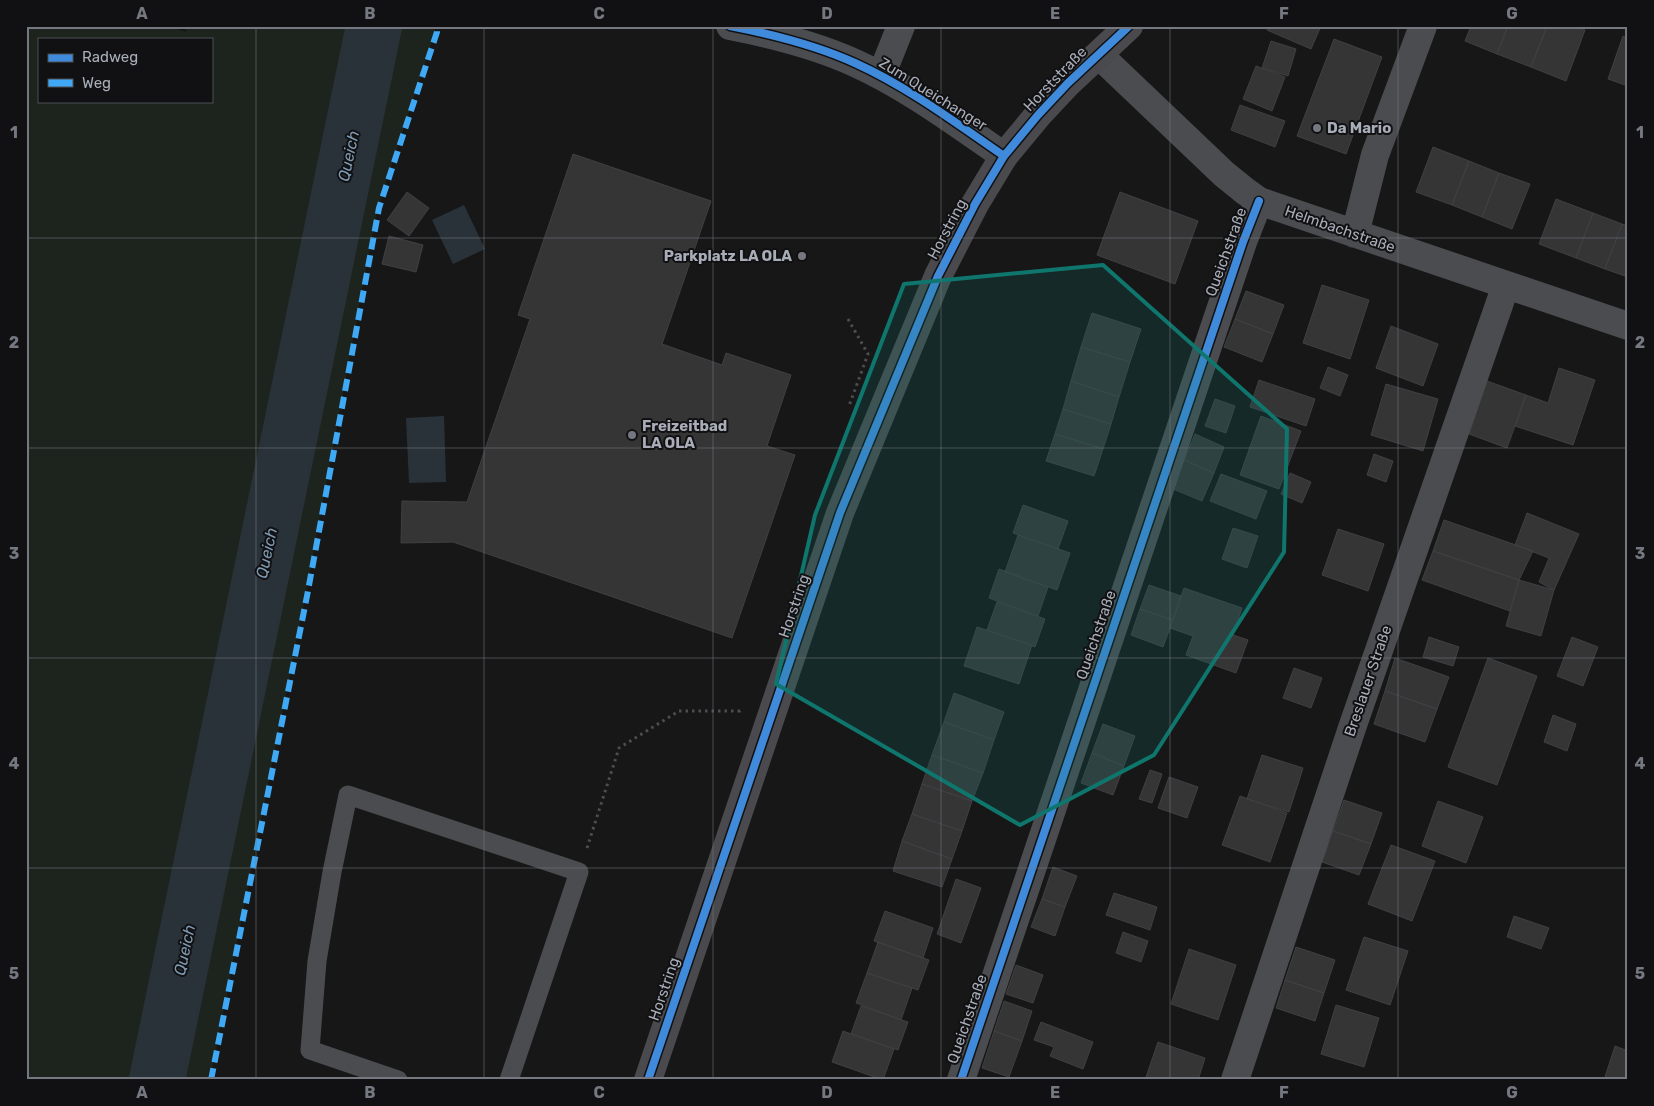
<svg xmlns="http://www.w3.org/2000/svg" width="1654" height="1106" viewBox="0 0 1654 1106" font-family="Rubik,sans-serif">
	<rect width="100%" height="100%" fill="#171717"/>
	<path fill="#1d241e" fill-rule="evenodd" d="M 26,26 L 168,26 L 186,32 L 186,26 L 435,26 L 435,33 L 377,210 L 305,598 L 210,1080 L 26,1080 ZM 39,39 L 211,39 L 211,101 L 39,101 Z"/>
	<path fill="#2a3239" d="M 464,205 L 485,249 L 453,264 L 432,220 Z
		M 444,416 L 446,482 L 409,483 L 406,418 Z"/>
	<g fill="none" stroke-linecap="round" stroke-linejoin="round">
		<path stroke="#2a3239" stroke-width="56" d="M 157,1080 L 374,26"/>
	</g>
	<path fill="#353536" stroke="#3f4043" d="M 1268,26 L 1321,26 L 1311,49 L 1267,30 Z
		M 1471,26 L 1508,26 L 1497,54 L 1465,41 Z
		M 1508,26 L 1547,26 L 1531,67 L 1497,54 Z
		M 1547,26 L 1575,26 L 1585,30 L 1566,81 L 1531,67 Z
		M 1623,36 L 1628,38 L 1628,86 L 1608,79 Z
		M 1334,39 L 1382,57 L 1346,154 L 1297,136 Z
		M 1271,41 L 1296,49 L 1288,76 L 1262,68 Z
		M 1256,66 L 1285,77 L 1272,111 L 1243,99 Z
		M 1240,105 L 1285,121 L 1275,147 L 1231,130 Z
		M 1433,147 L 1469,161 L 1452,205 L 1416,192 Z
		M 573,154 L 711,201 L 662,344 L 722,365 L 726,353 L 791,375 L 767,446 L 795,455 L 732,638 L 453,542 L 401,543 L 402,501 L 467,502 L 530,319 L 518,315 Z
		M 1469,161 L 1499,173 L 1482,217 L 1452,205 Z
		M 1499,173 L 1530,184 L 1512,229 L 1482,217 Z
		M 407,192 L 429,208 L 409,236 L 387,220 Z
		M 1120,192 L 1198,221 L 1175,284 L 1097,255 Z
		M 1556,199 L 1593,213 L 1576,258 L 1539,244 Z
		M 1593,213 L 1622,224 L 1605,269 L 1576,258 Z
		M 1622,224 L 1628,226 L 1628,277 L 1605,269 Z
		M 389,236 L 423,245 L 416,272 L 382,264 Z
		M 1322,285 L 1369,300 L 1350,359 L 1303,343 Z
		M 1246,291 L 1284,305 L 1273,334 L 1235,319 Z
		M 1092,313 L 1141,329 L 1130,362 L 1081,347 Z
		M 1235,319 L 1273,334 L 1262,362 L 1224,347 Z
		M 1391,326 L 1438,344 L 1423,386 L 1376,368 Z
		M 1081,347 L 1130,362 L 1119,397 L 1071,381 Z
		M 1328,367 L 1348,375 L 1340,396 L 1320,388 Z
		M 1559,368 L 1595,380 L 1573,445 L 1515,426 L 1526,395 L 1548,403 Z
		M 1259,380 L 1315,399 L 1306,426 L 1250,407 Z
		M 1071,381 L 1119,397 L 1111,424 L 1063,409 Z
		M 1487,381 L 1526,395 L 1507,448 L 1469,434 Z
		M 1386,384 L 1438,399 L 1423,451 L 1371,435 Z
		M 1215,399 L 1235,406 L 1226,433 L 1205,426 Z
		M 1063,409 L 1111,424 L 1103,449 L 1055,434 Z
		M 1261,416 L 1301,431 L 1279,489 L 1240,475 Z
		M 1055,434 L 1103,449 L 1094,476 L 1046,461 Z
		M 1195,434 L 1224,447 L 1214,473 L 1184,460 Z
		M 1374,454 L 1393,461 L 1386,482 L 1367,475 Z
		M 1184,460 L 1214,473 L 1202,501 L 1173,489 Z
		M 1290,473 L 1311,482 L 1302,503 L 1281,494 Z
		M 1221,474 L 1267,491 L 1256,519 L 1210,501 Z
		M 1023,505 L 1068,521 L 1058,549 L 1013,533 Z
		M 1527,513 L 1579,534 L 1554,590 L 1539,582 L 1549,558 L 1515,545 Z
		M 1444,520 L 1533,551 L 1519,580 L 1433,551 Z
		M 1233,528 L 1258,536 L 1247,568 L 1222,559 Z
		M 1338,529 L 1384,544 L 1368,591 L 1322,575 Z
		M 1018,535 L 1070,553 L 1057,590 L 1005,572 Z
		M 1433,551 L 1519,580 L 1510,611 L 1422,580 Z
		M 999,569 L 1048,587 L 1038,616 L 989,598 Z
		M 1519,580 L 1554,590 L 1541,636 L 1506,626 Z
		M 1149,585 L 1181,596 L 1173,620 L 1140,609 Z
		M 1184,588 L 1242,608 L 1233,635 L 1248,640 L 1236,673 L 1186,655 L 1193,636 L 1170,628 Z
		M 997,602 L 1045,619 L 1035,647 L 987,630 Z
		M 1140,609 L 1173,620 L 1163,647 L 1131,635 Z
		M 977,627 L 1032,645 L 1019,684 L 964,666 Z
		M 1429,637 L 1459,647 L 1453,666 L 1423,657 Z
		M 1572,637 L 1598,647 L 1583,686 L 1557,676 Z
		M 1395,658 L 1449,677 L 1437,709 L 1385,691 Z
		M 1488,658 L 1537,676 L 1497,785 L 1448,767 Z
		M 1294,668 L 1322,678 L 1311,708 L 1283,698 Z
		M 1385,691 L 1437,709 L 1425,742 L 1374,724 Z
		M 954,693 L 1004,712 L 994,740 L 944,722 Z
		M 1553,715 L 1576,724 L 1567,751 L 1544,742 Z
		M 944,722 L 994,740 L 983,773 L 932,755 Z
		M 1103,724 L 1135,736 L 1124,766 L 1092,753 Z
		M 1092,753 L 1124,766 L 1113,795 L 1081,783 Z
		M 932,755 L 983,773 L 972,801 L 922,784 Z
		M 1262,755 L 1303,768 L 1289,812 L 1247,799 Z
		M 1150,770 L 1162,774 L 1152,803 L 1139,799 Z
		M 1169,777 L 1198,787 L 1187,818 L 1158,808 Z
		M 922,784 L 972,801 L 962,831 L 912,814 Z
		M 1240,796 L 1287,813 L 1270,862 L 1222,845 Z
		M 1344,800 L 1382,813 L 1371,844 L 1333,831 Z
		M 1438,801 L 1483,817 L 1466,863 L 1422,846 Z
		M 912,814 L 962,831 L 952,859 L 902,841 Z
		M 1333,831 L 1371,844 L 1359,875 L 1322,862 Z
		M 902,841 L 952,859 L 942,887 L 893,871 Z
		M 1391,845 L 1435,861 L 1412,921 L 1368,904 Z
		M 1053,867 L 1077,876 L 1065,907 L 1042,899 Z
		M 956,879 L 981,888 L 961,943 L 937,934 Z
		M 1114,893 L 1157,907 L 1150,930 L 1106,915 Z
		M 1042,899 L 1065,907 L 1055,936 L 1031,927 Z
		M 885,911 L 933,928 L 923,958 L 874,941 Z
		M 1514,916 L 1549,928 L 1541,949 L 1507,937 Z
		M 1123,932 L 1148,941 L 1141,962 L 1116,953 Z
		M 1364,937 L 1408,951 L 1390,1005 L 1346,990 Z
		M 878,942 L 929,960 L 918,990 L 867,973 Z
		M 1296,947 L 1335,960 L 1324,993 L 1285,980 Z
		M 1189,949 L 1236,965 L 1218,1020 L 1171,1004 Z
		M 1016,965 L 1043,975 L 1033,1003 L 1006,994 Z
		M 867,973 L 912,988 L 901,1020 L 856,1003 Z
		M 1285,980 L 1324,993 L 1315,1021 L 1276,1008 Z
		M 1004,1001 L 1032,1011 L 1022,1041 L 994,1031 Z
		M 1336,1005 L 1379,1018 L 1364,1067 L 1321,1054 Z
		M 861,1006 L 908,1022 L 898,1050 L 851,1034 Z
		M 1041,1022 L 1093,1042 L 1083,1069 L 1050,1056 L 1054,1047 L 1034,1040 Z
		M 843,1031 L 894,1049 L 883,1080 L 832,1062 Z
		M 994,1031 L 1022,1041 L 1009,1077 L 982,1068 Z
		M 1158,1042 L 1205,1058 L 1198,1080 L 1145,1080 Z
		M 1615,1046 L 1628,1051 L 1628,1080 L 1604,1080 Z"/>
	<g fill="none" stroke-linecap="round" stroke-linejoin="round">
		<path stroke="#4d4e52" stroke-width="3" stroke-dasharray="2.5 4" stroke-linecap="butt" d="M 848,319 L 868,354 L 849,406
			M 587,848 L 619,748 L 679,711 L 740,711 L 741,708"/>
		<path stroke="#4b4c50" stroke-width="19" d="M 398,1080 L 310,1050 L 317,961 L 332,872 L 348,795 L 579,872 L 509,1080"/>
		<path stroke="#4b4c50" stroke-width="28" d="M 730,26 C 771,34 818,46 855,63 C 908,87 956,123 1004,156
			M 1099,55 L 1224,174 L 1245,191 L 1259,201 L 1628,326
			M 881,76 L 901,26
			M 1355,234 L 1375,155 L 1423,26
			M 961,1080 L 1243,242 L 1259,201
			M 1235,1080 L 1352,728 L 1506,285"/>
		<path stroke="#4a4a4e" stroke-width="28" d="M 648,1080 L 840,513 L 938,276 L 975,204 L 1004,156 L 1038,115 L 1068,83 L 1129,26"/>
		<path stroke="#3fa9f5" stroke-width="6" stroke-dasharray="12 6" stroke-linecap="butt" d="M 211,1080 L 307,596 L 379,208 L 437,32 L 437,26"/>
		<defs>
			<path id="cycleway" d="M 730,26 C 771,34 818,46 855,63 C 908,87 956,123 1004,156
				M 648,1080 L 840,513 L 938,276 L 975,204 L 1004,156 L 1038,115 L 1068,83 L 1129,26
				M 961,1080 L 1243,242 L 1259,201"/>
		</defs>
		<use href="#cycleway" stroke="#111113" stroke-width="11"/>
		<use href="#cycleway" stroke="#408adc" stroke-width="8"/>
	</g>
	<path fill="#0f766e" fill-opacity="0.2" stroke="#0f766e" stroke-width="4" stroke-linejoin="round" d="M 1103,265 L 1287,429 L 1284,552 L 1154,755 L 1020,825 L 776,684 L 815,515 L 904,284 Z"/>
	<path fill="none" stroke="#757880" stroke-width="1" stroke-opacity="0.55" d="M 256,26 L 256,1080M 484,26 L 484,1080M 713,26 L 713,1080M 941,26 L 941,1080M 1170,26 L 1170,1080M 1398,26 L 1398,1080M 26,238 L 1628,238M 26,448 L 1628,448M 26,658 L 1628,658M 26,868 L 1628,868"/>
	<g fill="#757880" stroke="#111113" stroke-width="2">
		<circle cx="1317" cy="128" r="5"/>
		<circle cx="802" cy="256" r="5"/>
		<circle cx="632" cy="435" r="5"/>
	</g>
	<g text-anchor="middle" stroke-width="4" stroke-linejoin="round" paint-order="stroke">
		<g font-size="15" fill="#a8adb8" stroke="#111113">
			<text transform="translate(1055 79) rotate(-46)" y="5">Horststraße</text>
			<text transform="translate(933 94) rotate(32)" y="5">Zum Queichanger</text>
			<text transform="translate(947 229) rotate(-62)" y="5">Horstring</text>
			<text transform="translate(1340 229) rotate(19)" y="5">Helmbachstraße</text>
			<text transform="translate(1226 252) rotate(-70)" y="5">Queichstraße</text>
			<text transform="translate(794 606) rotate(-71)" y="5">Horstring</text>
			<text transform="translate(1096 635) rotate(-71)" y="5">Queichstraße</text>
			<text transform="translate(1368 681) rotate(-71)" y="5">Breslauer Straße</text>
			<text transform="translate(664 989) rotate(-71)" y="5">Horstring</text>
			<text transform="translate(967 1019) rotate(-71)" y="5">Queichstraße</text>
		</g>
		<g font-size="15" font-weight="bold" fill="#a8adb8" stroke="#111113" text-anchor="start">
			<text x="1327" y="133">Da Mario</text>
			<text x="792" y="261" text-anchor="end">Parkplatz LA OLA</text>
			<text x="642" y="431">Freizeitbad<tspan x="642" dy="17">LA OLA</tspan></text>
		</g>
		<g font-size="16" font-style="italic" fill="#7f9bb3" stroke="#111113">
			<text transform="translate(348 156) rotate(-78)" y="6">Queich</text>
			<text transform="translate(266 553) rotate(-78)" y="6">Queich</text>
			<text transform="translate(184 950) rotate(-78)" y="6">Queich</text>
		</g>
	</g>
	<rect width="1654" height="1106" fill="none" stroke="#111113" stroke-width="55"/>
	<rect x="38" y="38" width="175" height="65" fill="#111113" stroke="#4d4f55"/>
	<rect x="48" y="54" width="25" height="8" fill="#408adc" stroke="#4d4f55"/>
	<text x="82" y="62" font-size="15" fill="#a8adb8">Radweg</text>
	<rect x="48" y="79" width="25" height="8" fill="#3fa9f5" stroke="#4d4f55"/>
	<text x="82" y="88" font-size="15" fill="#a8adb8">Weg</text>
	<rect x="28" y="28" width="1598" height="1050" fill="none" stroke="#757880" stroke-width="2"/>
	<g font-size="16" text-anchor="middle" font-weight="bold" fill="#757880">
		<text x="142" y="19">A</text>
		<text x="370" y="19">B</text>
		<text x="599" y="19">C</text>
		<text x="827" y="19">D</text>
		<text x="1055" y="19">E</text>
		<text x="1284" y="19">F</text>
		<text x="1512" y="19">G</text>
		<text x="14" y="138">1</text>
		<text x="1640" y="138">1</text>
		<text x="14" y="348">2</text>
		<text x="1640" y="348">2</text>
		<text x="14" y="559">3</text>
		<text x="1640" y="559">3</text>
		<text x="14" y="769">4</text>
		<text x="1640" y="769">4</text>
		<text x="14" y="979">5</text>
		<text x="1640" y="979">5</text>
		<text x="142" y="1098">A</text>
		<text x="370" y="1098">B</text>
		<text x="599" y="1098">C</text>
		<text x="827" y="1098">D</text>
		<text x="1055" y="1098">E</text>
		<text x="1284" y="1098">F</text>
		<text x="1512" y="1098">G</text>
	</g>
</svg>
